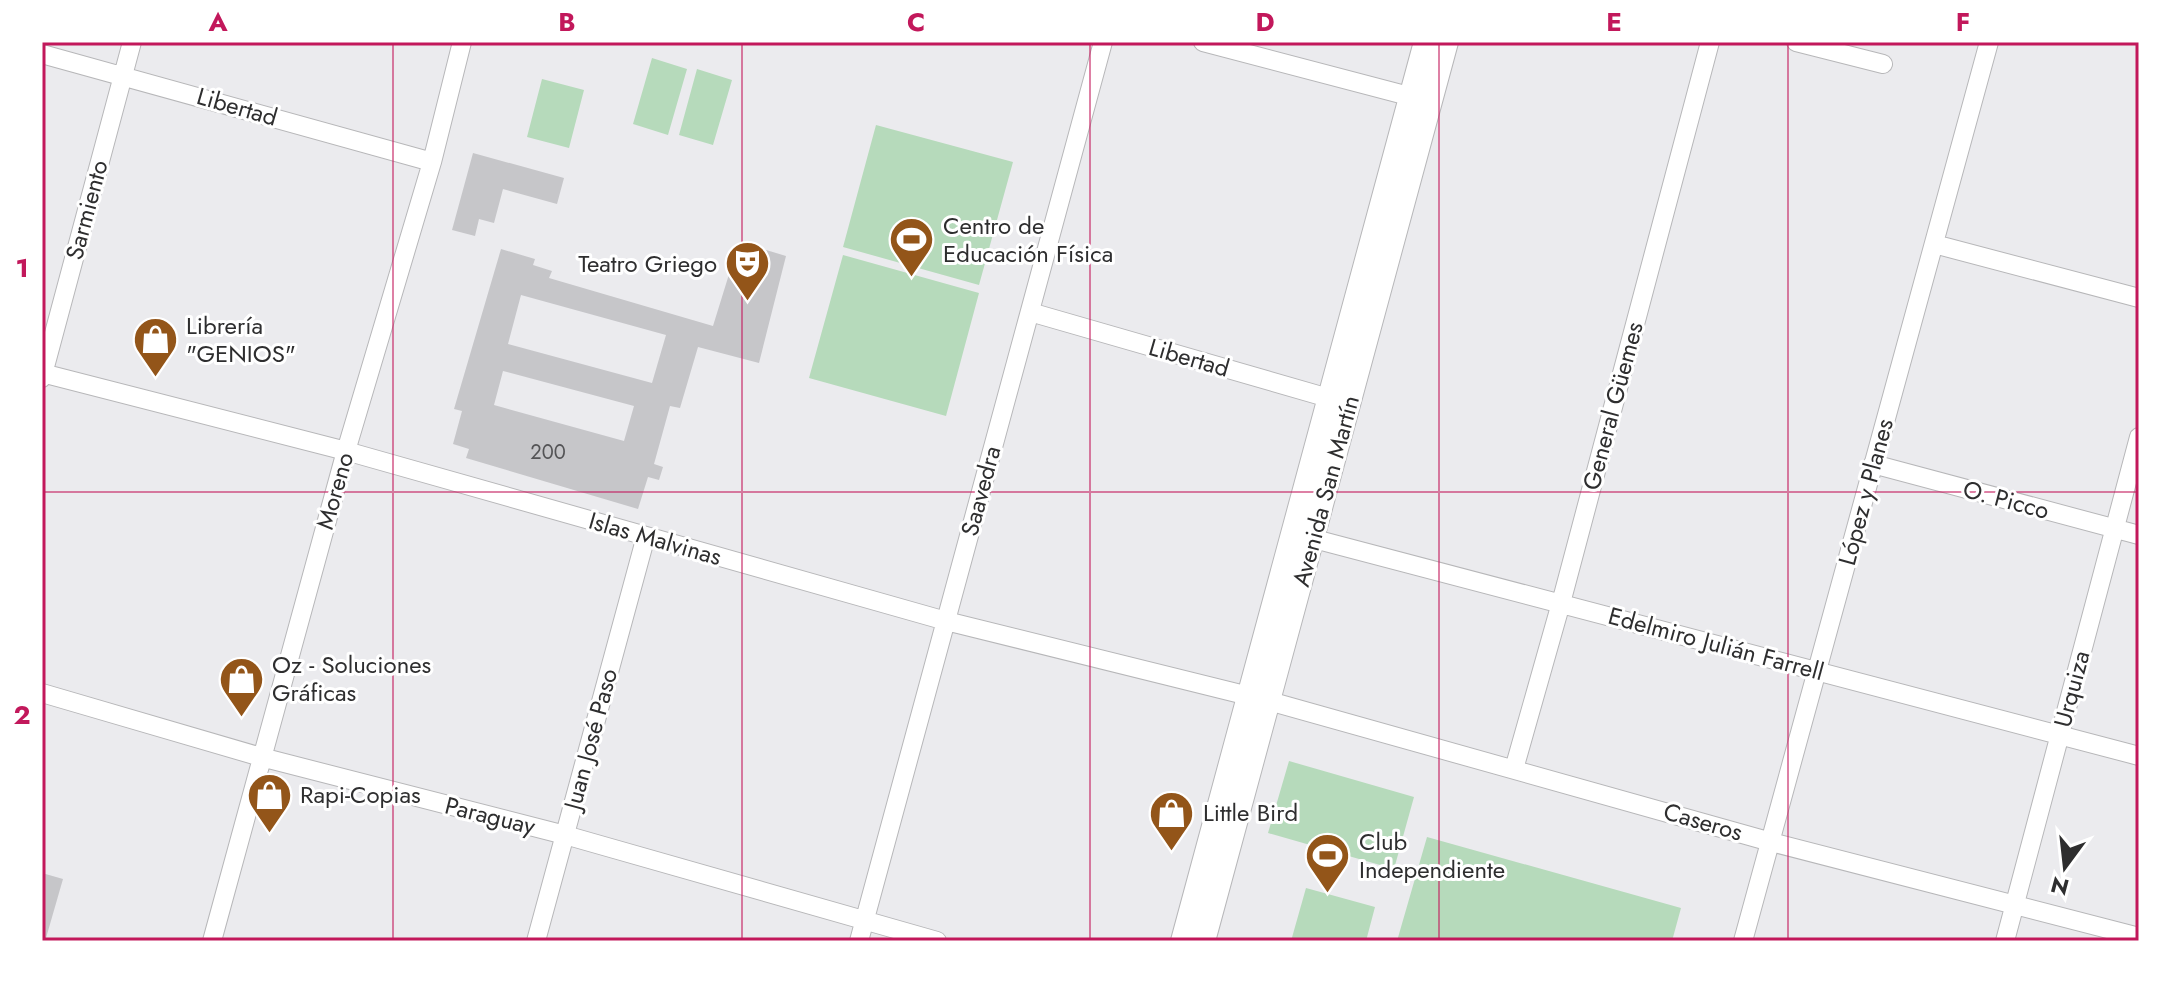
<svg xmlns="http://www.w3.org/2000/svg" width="2181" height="983" viewBox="0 0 2181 983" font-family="Jost,sans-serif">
	<rect width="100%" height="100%" fill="#ebebee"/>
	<path fill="#b6dabb" d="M 652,58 L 687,69 L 668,135 L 633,124 Z
		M 697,69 L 732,80 L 713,145 L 679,135 Z
		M 542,79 L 584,90 L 569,148 L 527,137 Z
		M 876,125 L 1013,162 L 979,285 L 843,247 Z
		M 843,255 L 979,293 L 946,416 L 809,378 Z
		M 1289,761 L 1414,797 L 1394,869 L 1268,833 Z
		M 1427,837 L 1681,908 L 1672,941 L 1397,941 Z
		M 1306,888 L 1375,907 L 1366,941 L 1291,941 Z"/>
	<path fill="#c6c6c9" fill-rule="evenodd" d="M 473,153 L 564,178 L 557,204 L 503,189 L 494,223 L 479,219 L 475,236 L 452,230 Z
		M 739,242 L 786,256 L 759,363 L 698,347 L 680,408 L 670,406 L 654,464 L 663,467 L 659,480 L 648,477 L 638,509 L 466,458 L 469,449 L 453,444 L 462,411 L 454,409 L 501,249 L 535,259 L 533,265 L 552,271 L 549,278 L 713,326 ZM 521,295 L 666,335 L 652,383 L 508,344 ZM 503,371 L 634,406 L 624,441 L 494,405 Z
		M 42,873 L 63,879 L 46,938 L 42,938 Z"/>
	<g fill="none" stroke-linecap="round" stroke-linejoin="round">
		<defs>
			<path id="minor" d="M 1203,42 L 1420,99
				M 1796,42 L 1883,64
				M 42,54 L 432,162
				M 1934,244 L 2139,298
				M 1030,312 L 1339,401
				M 42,373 L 346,451 L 946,621 L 1269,701 L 1771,842 L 2139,937
				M 42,378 L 132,42
				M 1873,464 L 2139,535
				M 1303,536 L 2139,756
				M 42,693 L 261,757 L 565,835 L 937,941
				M 1514,769 L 1561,603 L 1710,42
				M 212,941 L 346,451 L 432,162 L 462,42
				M 536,941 L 646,536
				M 859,941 L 1103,42
				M 1743,941 L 1989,42
				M 2005,941 L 2139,437"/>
			<path id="major" d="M 1182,941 L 1425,42
				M 1204,941 L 1447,42"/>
		</defs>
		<use href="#minor" stroke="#b7b7b9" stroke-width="20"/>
		<use href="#major" stroke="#b7b7b9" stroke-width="24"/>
		<use href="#minor" stroke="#fff" stroke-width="18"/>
		<use href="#major" stroke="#fff" stroke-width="22"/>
	</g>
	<path fill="none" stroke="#c2185b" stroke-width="2" stroke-opacity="0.55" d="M 393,42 L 393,941M 742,42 L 742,941M 1090,42 L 1090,941M 1439,42 L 1439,941M 1788,42 L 1788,941M 42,492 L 2139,492"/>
	<defs>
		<symbol id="stadium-pin" viewBox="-11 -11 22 30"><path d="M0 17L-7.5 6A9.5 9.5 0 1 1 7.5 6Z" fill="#935519" stroke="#fff"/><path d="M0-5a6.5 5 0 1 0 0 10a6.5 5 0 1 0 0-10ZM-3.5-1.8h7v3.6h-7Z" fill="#fff"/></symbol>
		<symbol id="theatre-pin" viewBox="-11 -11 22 30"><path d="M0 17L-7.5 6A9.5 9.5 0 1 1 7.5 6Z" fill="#935519" stroke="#fff"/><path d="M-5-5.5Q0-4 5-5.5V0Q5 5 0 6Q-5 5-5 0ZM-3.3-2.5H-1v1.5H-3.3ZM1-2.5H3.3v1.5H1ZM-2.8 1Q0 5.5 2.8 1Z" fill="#fff"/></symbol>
		<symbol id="shop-pin" viewBox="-11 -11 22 30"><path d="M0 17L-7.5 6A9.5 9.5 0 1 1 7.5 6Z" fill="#935519" stroke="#fff"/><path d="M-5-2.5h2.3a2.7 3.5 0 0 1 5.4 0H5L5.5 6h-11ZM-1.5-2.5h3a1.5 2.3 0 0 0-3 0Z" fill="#fff"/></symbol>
	</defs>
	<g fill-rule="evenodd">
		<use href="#stadium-pin" x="886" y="214" width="51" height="69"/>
		<use href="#theatre-pin" x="722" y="238" width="51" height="69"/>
		<use href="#shop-pin" x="130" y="314" width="51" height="69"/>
		<use href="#shop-pin" x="216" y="654" width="51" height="69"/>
		<use href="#shop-pin" x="244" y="770" width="51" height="69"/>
		<use href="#shop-pin" x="1146" y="788" width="51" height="69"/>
		<use href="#stadium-pin" x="1302" y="830" width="51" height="69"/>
	</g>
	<g text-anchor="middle" stroke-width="6" stroke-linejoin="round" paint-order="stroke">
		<g font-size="20" fill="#545456">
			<text x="548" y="459">200</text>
		</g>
		<g font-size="24" fill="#2e2e2f" stroke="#fff">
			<text transform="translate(237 107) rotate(16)" y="8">Libertad</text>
			<text transform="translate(87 210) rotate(-75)" y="8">Sarmiento</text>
			<text transform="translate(1189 358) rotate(16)" y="8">Libertad</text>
			<text transform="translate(1613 406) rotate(-75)" y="8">General Güemes</text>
			<text transform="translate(335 491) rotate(-74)" y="8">Moreno</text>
			<text transform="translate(981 491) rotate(-75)" y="8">Saavedra</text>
			<text transform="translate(1326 491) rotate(-75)" y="8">Avenida San Martín</text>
			<text transform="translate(1866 492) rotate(-75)" y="8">López y Planes</text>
			<text transform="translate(2006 500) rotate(15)" y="8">O. Picco</text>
			<text transform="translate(655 539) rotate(16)" y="8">Islas Malvinas</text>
			<text transform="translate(1716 644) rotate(15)" y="8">Edelmiro Julián Farrell</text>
			<text transform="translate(2072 689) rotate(-75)" y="8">Urquiza</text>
			<text transform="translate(591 739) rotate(-75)" y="8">Juan José Paso</text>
			<text transform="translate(490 816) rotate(14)" y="8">Paraguay</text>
			<text transform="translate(1703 822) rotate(16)" y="8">Caseros</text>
		</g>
		<g font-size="24" fill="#2e2e2f" stroke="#fff" text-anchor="start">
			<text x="943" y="234">Centro de<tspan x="943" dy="28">Educación Física</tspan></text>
			<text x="717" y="272" text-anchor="end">Teatro Griego</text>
			<text x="186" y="334">Librería<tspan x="186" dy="28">"GENIOS"</tspan></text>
			<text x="272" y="673">Oz - Soluciones<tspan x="272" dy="28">Gráficas</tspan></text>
			<text x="300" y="803">Rapi-Copias</text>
			<text x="1203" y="821">Little Bird</text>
			<text x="1359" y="850">Club<tspan x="1359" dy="28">Independiente</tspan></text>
		</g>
	</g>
	<rect width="2181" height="983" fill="none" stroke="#ffffff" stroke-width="88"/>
	<g transform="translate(2065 867) rotate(195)" stroke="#ffffff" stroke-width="6" paint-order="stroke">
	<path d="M0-6L14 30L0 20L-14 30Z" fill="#2e2e2f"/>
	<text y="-12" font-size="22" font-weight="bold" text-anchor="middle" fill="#2e2e2f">N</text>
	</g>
	<rect x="44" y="44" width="2093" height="895" fill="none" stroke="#c2185b" stroke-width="3"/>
	<g font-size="26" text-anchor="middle" font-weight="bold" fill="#c2185b">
		<text x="218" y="31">A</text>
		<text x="567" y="31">B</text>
		<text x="916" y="31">C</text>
		<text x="1265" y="31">D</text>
		<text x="1614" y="31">E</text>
		<text x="1963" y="31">F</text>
		<text x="22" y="277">1</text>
		<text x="22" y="724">2</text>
	</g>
</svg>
